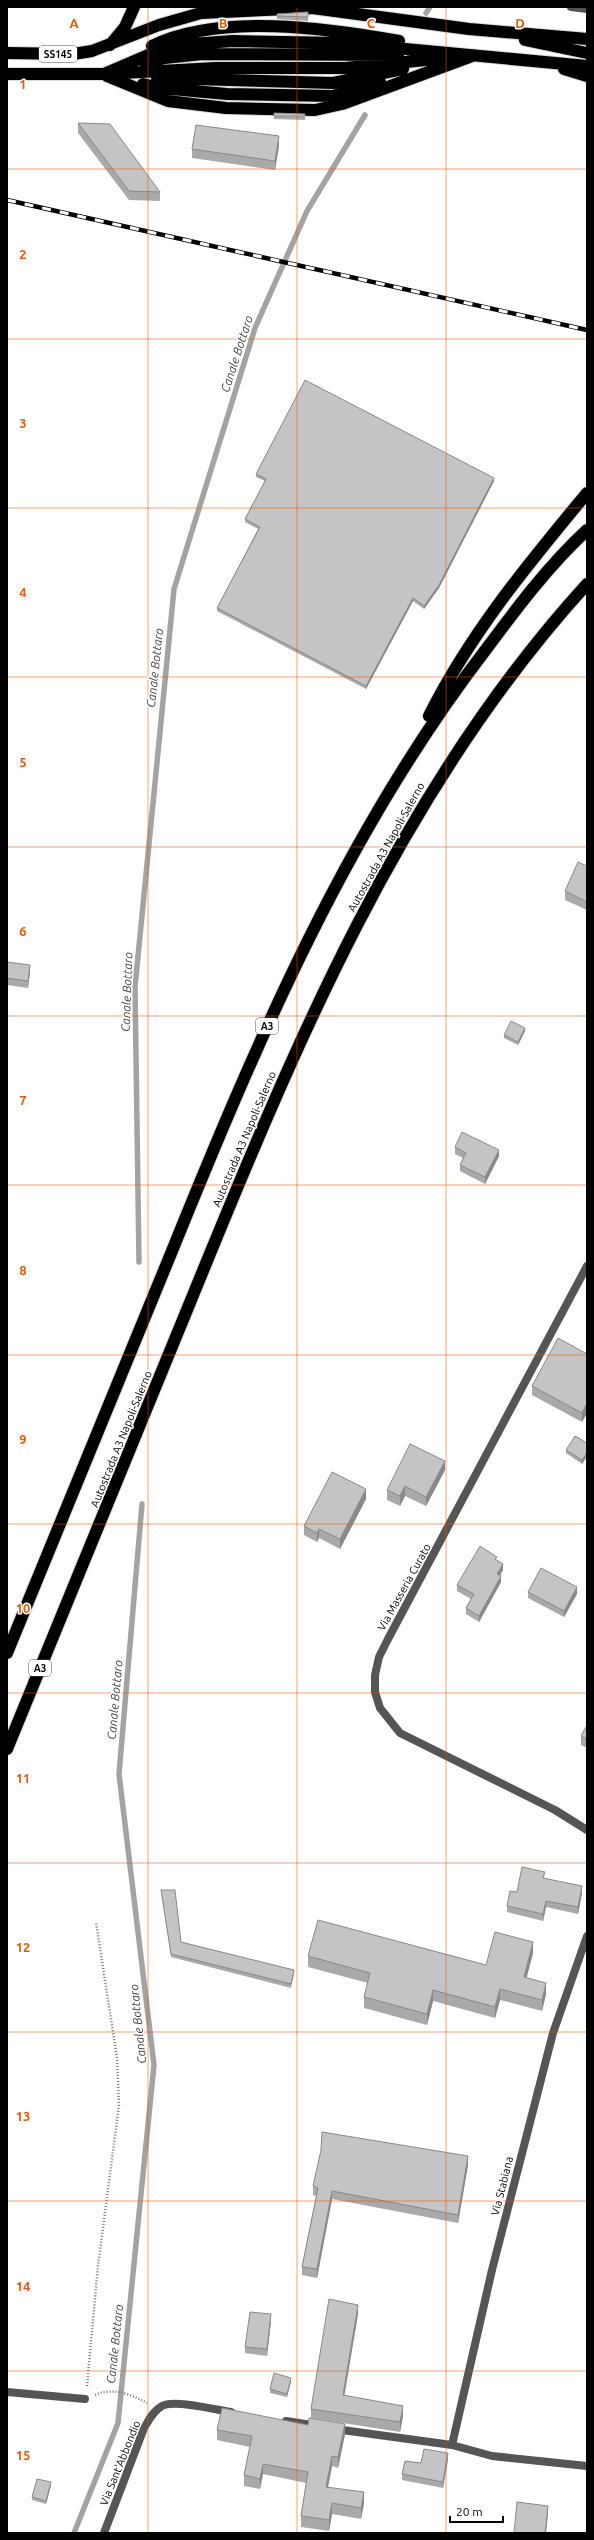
<svg xmlns="http://www.w3.org/2000/svg" width="594" height="2540" viewBox="0 0 594 2540" font-family="Ubuntu,sans-serif">
	<rect width="100%" height="100%" fill="#fff"/>
	<g fill="none" stroke-linecap="round" stroke-linejoin="round">
		<path stroke="#a3a3a3" stroke-width="5.5" d="M 426,13 L 430,7
			M 139,1262 L 135,987 L 174,589 L 255,328 L 307,211 L 365,115
			M 74,2533 L 118,2423 L 154,2065 L 119,1774 L 142,1504"/>
		<defs>
			<path id="highway" d="M 305,7 L 469,29 L 587,39
				M 525,40 L 587,53
				M 110,45 L 125,27 L 134,7
				M 152,46 C 219,13 327,28 399,41
				M 7,53 L 73,54 L 92,51 L 159,25 L 201,13 L 312,8
				M 145,63 L 165,58 L 202,54 L 398,55
				M 564,69 L 587,76
				M 7,74 L 104,74 L 216,68 L 345,68 L 446,58
				M 104,74 L 160,50 L 190,44 L 233,41 L 341,43 L 587,66
				M 107,76 L 168,101 L 226,108 L 315,110 L 342,104 L 472,56
				M 157,78 L 333,83 L 403,69
				M 143,84 L 160,88 L 227,94 L 333,96 L 380,82
				M 429,716 C 470,634 528,564 587,493
				M 7,1653 C 62,1519 117,1385 172,1251 C 257,1041 346,832 484,652 C 516,609 548,566 587,530
				M 7,1749 C 68,1601 129,1453 189,1305 C 293,1050 399,790 587,584"/>
		</defs>
		<use href="#highway" stroke="#dbdbdb" stroke-width="14"/>
		<path stroke="#777" stroke-width="2.5" stroke-dasharray="1 2" stroke-linecap="butt" d="M 87,2386 L 98,2266 L 119,2105 L 117,2058 L 96,1922
			M 95,2395 C 112,2387 131,2394 147,2403"/>
		<path stroke="#555" stroke-width="8" d="M 571,7 L 587,9
			M 7,2392 L 85,2399"/>
		<path stroke="#555" stroke-width="8" d="M 587,1266 L 388,1639 L 379,1657 L 375,1675 L 375,1692 L 380,1708 L 400,1733 L 555,1810 L 587,1830
			M 286,2421 L 318,2426
			M 335,2429 L 452,2445 L 492,2456 L 587,2466
			M 452,2445 L 492,2270 L 553,2033 L 587,1936
			M 104,2533 L 144,2428 C 149,2420 153,2411 162,2406 C 173,2399 217,2410 231,2412"/>
		<use href="#highway" stroke="#000" stroke-width="12"/>
		<defs>
			<path id="rail" d="M 7,200 L 587,330"/>
		</defs>
		<use href="#rail" stroke="#000" stroke-width="4.5"/>
		<use href="#rail" stroke="#fff" stroke-width="3" stroke-dasharray="9" stroke-linecap="butt"/>
	</g>
	<path fill="#a9a9a9" d="M 308,12 L 308,21 L 277,19 L 277,14 Z
		M 274,113 L 305,114 L 305,120 L 274,119 Z
		M 78,123 L 160,192 L 160,201 L 129,200 L 78,133 Z
		M 279,146 L 275,170 L 192,158 L 192,149 Z
		M 256,474 L 494,481 L 439,588 L 424,609 L 413,601 L 366,689 L 217,611 L 217,608 L 258,529 L 245,522 L 245,519 L 265,481 L 256,477 Z
		M 587,866 L 587,910 L 565,900 L 565,891 Z
		M 7,962 L 30,972 L 28,988 L 7,985 Z
		M 525,1031 L 518,1045 L 504,1038 L 504,1035 Z
		M 455,1147 L 499,1156 L 485,1184 L 460,1171 L 460,1165 L 463,1158 L 455,1154 Z
		M 587,1354 L 587,1413 L 582,1422 L 532,1395 L 532,1386 Z
		M 587,1443 L 587,1456 L 582,1464 L 566,1453 L 566,1450 Z
		M 445,1470 L 426,1506 L 405,1496 L 400,1506 L 387,1500 L 387,1490 Z
		M 366,1499 L 340,1549 L 319,1538 L 317,1542 L 304,1535 L 304,1526 Z
		M 497,1561 L 503,1570 L 500,1575 L 501,1582 L 479,1622 L 466,1614 L 466,1608 L 471,1599 L 457,1591 L 457,1585 Z
		M 528,1592 L 577,1594 L 564,1617 L 528,1598 Z
		M 587,1725 L 587,1748 L 581,1745 L 581,1736 Z
		M 545,1878 L 582,1893 L 578,1914 L 546,1907 L 543,1921 L 507,1912 L 507,1906 L 517,1892 Z
		M 161,1890 L 181,1942 L 294,1974 L 291,1988 L 171,1957 Z
		M 533,1953 L 526,1977 L 546,1994 L 542,2011 L 500,2000 L 495,2018 L 433,2001 L 427,2025 L 364,2008 L 364,1997 L 368,1983 L 308,1967 L 308,1956 L 486,1965 Z
		M 468,2165 L 458,2223 L 332,2199 L 317,2278 L 302,2275 L 302,2267 L 316,2196 L 313,2195 L 313,2186 Z
		M 358,2314 L 344,2395 L 403,2416 L 400,2432 L 311,2418 L 311,2409 Z
		M 271,2321 L 267,2356 L 245,2353 L 245,2347 Z
		M 291,2381 L 287,2397 L 270,2393 L 270,2389 Z
		M 217,2430 L 345,2434 L 338,2468 L 332,2466 L 328,2487 L 364,2503 L 361,2519 L 332,2514 L 329,2531 L 301,2527 L 301,2516 L 306,2483 L 263,2474 L 260,2489 L 244,2486 L 244,2475 L 250,2447 L 217,2440 Z
		M 448,2459 L 443,2488 L 402,2480 L 402,2474 L 421,2463 Z
		M 51,2485 L 46,2504 L 32,2500 L 32,2497 Z"/>
	<path fill="#898989" d="M 279,136 L 279,146 L 275,170 L 275,161 Z
		M 494,478 L 494,481 L 439,588 L 424,609 L 424,606 Z
		M 413,598 L 413,601 L 366,689 L 366,686 Z
		M 30,965 L 30,972 L 28,988 L 28,981 Z
		M 525,1028 L 525,1031 L 518,1045 L 518,1042 Z
		M 499,1150 L 499,1156 L 485,1184 L 485,1177 Z
		M 587,1403 L 587,1413 L 582,1422 L 582,1413 Z
		M 587,1453 L 587,1456 L 582,1464 L 582,1460 Z
		M 445,1461 L 445,1470 L 426,1506 L 426,1497 Z
		M 405,1486 L 405,1496 L 400,1506 L 400,1496 Z
		M 366,1489 L 366,1499 L 340,1549 L 340,1539 Z
		M 319,1529 L 319,1538 L 317,1542 L 317,1533 Z
		M 503,1564 L 503,1570 L 497,1580 L 497,1574 Z
		M 501,1576 L 501,1582 L 479,1622 L 479,1616 Z
		M 577,1587 L 577,1594 L 564,1617 L 564,1611 Z
		M 582,1886 L 582,1893 L 578,1914 L 578,1907 Z
		M 546,1901 L 546,1907 L 543,1921 L 543,1914 Z
		M 533,1942 L 533,1953 L 524,1988 L 524,1977 Z
		M 546,1983 L 546,1994 L 542,2011 L 542,2000 Z
		M 500,1989 L 500,2000 L 495,2018 L 495,2007 Z
		M 433,1990 L 433,2001 L 427,2025 L 427,2014 Z
		M 468,2156 L 468,2165 L 458,2223 L 458,2215 Z
		M 332,2191 L 332,2199 L 317,2278 L 317,2269 Z
		M 358,2305 L 358,2314 L 343,2404 L 343,2395 Z
		M 271,2314 L 271,2321 L 267,2356 L 267,2349 Z
		M 291,2378 L 291,2381 L 287,2397 L 287,2394 Z
		M 403,2406 L 403,2416 L 400,2432 L 400,2422 Z
		M 345,2424 L 345,2434 L 338,2468 L 338,2457 Z
		M 448,2453 L 448,2459 L 443,2488 L 443,2482 Z
		M 332,2456 L 332,2466 L 326,2497 L 326,2487 Z
		M 263,2464 L 263,2474 L 260,2489 L 260,2479 Z
		M 51,2482 L 51,2485 L 46,2504 L 46,2501 Z
		M 364,2492 L 364,2503 L 361,2519 L 361,2508 Z
		M 332,2503 L 332,2514 L 329,2531 L 329,2520 Z
		M 548,2506 L 548,2515 L 546,2533 L 545,2533 Z"/>
	<path fill="#c4c4c4" stroke="#898989" d="M 308,12 L 308,17 L 277,16 L 277,14 Z
		M 274,113 L 305,114 L 305,116 L 274,116 Z
		M 78,123 L 110,124 L 160,192 L 129,191 Z
		M 196,125 L 279,136 L 275,161 L 192,149 Z
		M 305,380 L 494,478 L 439,585 L 424,606 L 413,598 L 366,686 L 217,608 L 260,527 L 245,519 L 266,479 L 256,474 Z
		M 578,862 L 587,866 L 587,902 L 565,891 Z
		M 7,962 L 30,965 L 28,981 L 7,978 Z
		M 511,1021 L 525,1028 L 518,1042 L 504,1035 Z
		M 462,1132 L 499,1150 L 485,1177 L 460,1165 L 466,1153 L 455,1147 Z
		M 558,1338 L 587,1354 L 587,1403 L 582,1413 L 532,1386 Z
		M 575,1436 L 587,1443 L 587,1453 L 582,1460 L 566,1450 Z
		M 410,1444 L 445,1461 L 426,1497 L 405,1486 L 400,1496 L 387,1490 Z
		M 332,1472 L 366,1489 L 340,1539 L 319,1529 L 317,1533 L 304,1526 Z
		M 480,1546 L 497,1557 L 495,1559 L 503,1564 L 497,1574 L 501,1576 L 479,1616 L 466,1608 L 474,1594 L 457,1585 Z
		M 541,1568 L 577,1587 L 564,1611 L 528,1592 Z
		M 587,1725 L 587,1739 L 581,1736 Z
		M 522,1867 L 545,1872 L 543,1878 L 582,1886 L 578,1907 L 546,1901 L 543,1914 L 507,1906 L 510,1891 L 517,1892 Z
		M 161,1890 L 175,1890 L 181,1942 L 294,1970 L 291,1984 L 171,1954 Z
		M 318,1920 L 486,1965 L 495,1932 L 533,1942 L 524,1977 L 546,1983 L 542,2000 L 500,1989 L 495,2007 L 433,1990 L 427,2014 L 364,1997 L 370,1973 L 308,1956 Z
		M 322,2132 L 468,2156 L 458,2215 L 332,2191 L 317,2269 L 302,2267 L 318,2188 L 313,2186 L 321,2150 Z
		M 329,2299 L 358,2305 L 343,2395 L 403,2406 L 400,2422 L 311,2409 Z
		M 250,2312 L 271,2314 L 267,2349 L 245,2347 Z
		M 274,2373 L 291,2378 L 287,2394 L 270,2389 Z
		M 222,2408 L 308,2425 L 309,2418 L 345,2424 L 338,2457 L 332,2456 L 326,2487 L 364,2492 L 361,2508 L 332,2503 L 329,2520 L 301,2516 L 308,2472 L 263,2464 L 260,2479 L 244,2475 L 252,2436 L 217,2430 Z
		M 424,2449 L 448,2453 L 443,2482 L 402,2474 L 405,2461 L 421,2463 Z
		M 37,2479 L 51,2482 L 46,2501 L 32,2497 Z
		M 517,2502 L 548,2506 L 545,2533 L 514,2533 Z"/>
	<path fill="none" stroke="#e8590c" stroke-width="1" stroke-opacity="0.55" d="M 148,7 L 148,2533M 297,7 L 297,2533M 446,7 L 446,2533M 7,169 L 587,169M 7,339 L 587,339M 7,508 L 587,508M 7,677 L 587,677M 7,847 L 587,847M 7,1016 L 587,1016M 7,1185 L 587,1185M 7,1355 L 587,1355M 7,1524 L 587,1524M 7,1693 L 587,1693M 7,1863 L 587,1863M 7,2032 L 587,2032M 7,2201 L 587,2201M 7,2371 L 587,2371"/>
	<g text-anchor="middle" stroke-width="3" stroke-linejoin="round" paint-order="stroke">
		<g fill="#fff" stroke="#4c4c4c" stroke-width="1">
			<rect x="39" y="46" width="38" height="16" rx="3"/>
			<rect x="256" y="1018" width="22" height="16" rx="3"/>
			<rect x="29" y="1660" width="22" height="16" rx="3"/>
		</g>
		<g font-size="10" font-weight="bold" fill="#000">
			<text x="58" y="58">SS145</text>
			<text x="267" y="1030">A3</text>
			<text x="40" y="1672">A3</text>
		</g>
		<g font-size="11" fill="#000" stroke="#fff">
			<text transform="translate(386 847) rotate(-61)" y="4">Autostrada A3 Napoli-Salerno</text>
			<text transform="translate(244 1139) rotate(-67)" y="4">Autostrada A3 Napoli-Salerno</text>
			<text transform="translate(121 1439) rotate(-68)" y="4">Autostrada A3 Napoli-Salerno</text>
			<text transform="translate(404 1587) rotate(-61)" y="4">Via Masseria Curato</text>
			<text transform="translate(502 2186) rotate(-76)" y="4">Via Stabiana</text>
			<text transform="translate(120 2463) rotate(-68)" y="4">Via Sant'Abbondio</text>
		</g>
		<g font-size="12" font-style="italic" fill="#444" stroke="#fff">
			<text transform="translate(237 354) rotate(-72)" y="4">Canale Bottaro</text>
			<text transform="translate(155 668) rotate(-84)" y="4">Canale Bottaro</text>
			<text transform="translate(127 992) rotate(-88)" y="4">Canale Bottaro</text>
			<text transform="translate(115 1700) rotate(-85)" y="4">Canale Bottaro</text>
			<text transform="translate(138 2024) rotate(-96)" y="4">Canale Bottaro</text>
			<text transform="translate(115 2344) rotate(-84)" y="4">Canale Bottaro</text>
		</g>
	</g>
	<g font-size="13" text-anchor="middle" font-weight="bold" fill="#e8590c" stroke="#fff" stroke-width="3" stroke-linejoin="round" paint-order="stroke">
		<text x="74" y="28">A</text>
		<text x="223" y="28">B</text>
		<text x="371" y="28">C</text>
		<text x="520" y="28">D</text>
		<text x="23" y="89">1</text>
		<text x="23" y="259">2</text>
		<text x="23" y="428">3</text>
		<text x="23" y="597">4</text>
		<text x="23" y="767">5</text>
		<text x="23" y="936">6</text>
		<text x="23" y="1105">7</text>
		<text x="23" y="1275">8</text>
		<text x="23" y="1444">9</text>
		<text x="23" y="1613">10</text>
		<text x="23" y="1783">11</text>
		<text x="23" y="1952">12</text>
		<text x="23" y="2121">13</text>
		<text x="23" y="2291">14</text>
		<text x="23" y="2460">15</text>
	</g>
	<rect width="594" height="2540" fill="none" stroke="#000000" stroke-width="16"/>
	<path d="M450 2516v6h53v-6" fill="none" stroke="#000000" stroke-width="2"/>
	<text x="456" y="2516" font-size="12" fill="#000000" stroke="#ffffff" stroke-width="3" paint-order="stroke">20 m</text>
</svg>
